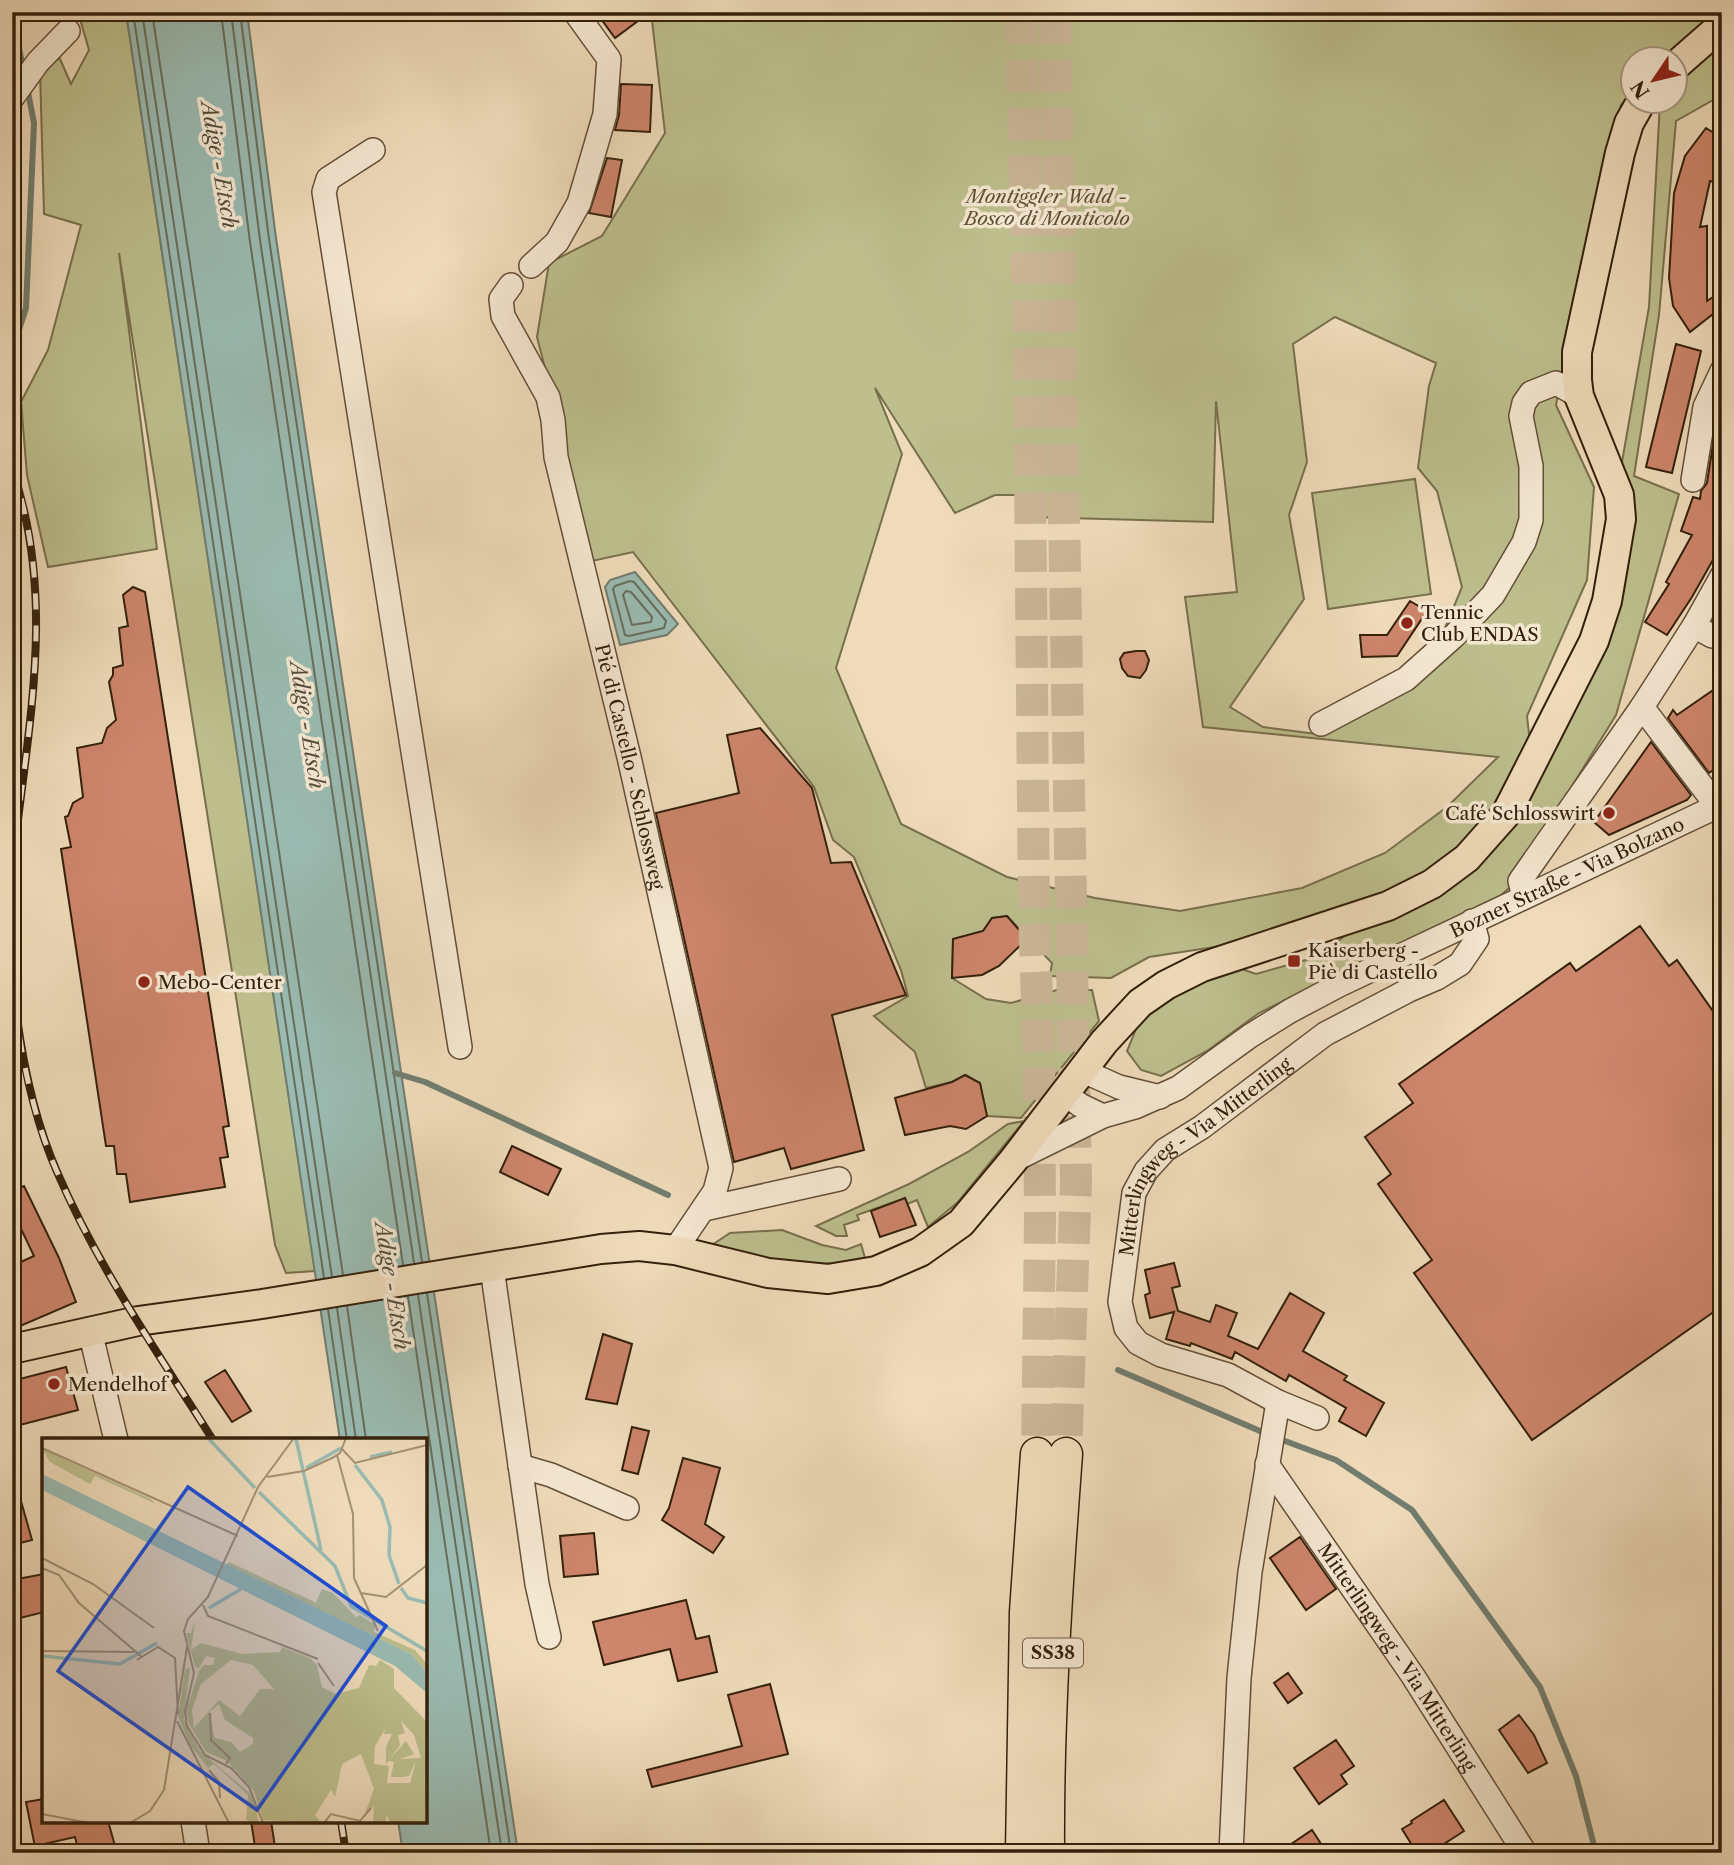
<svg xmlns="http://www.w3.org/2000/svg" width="1734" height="1865" viewBox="0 0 1734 1865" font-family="'Libre Caslon Text',serif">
	<rect width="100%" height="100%" fill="#efdbba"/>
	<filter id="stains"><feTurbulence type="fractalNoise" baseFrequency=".00286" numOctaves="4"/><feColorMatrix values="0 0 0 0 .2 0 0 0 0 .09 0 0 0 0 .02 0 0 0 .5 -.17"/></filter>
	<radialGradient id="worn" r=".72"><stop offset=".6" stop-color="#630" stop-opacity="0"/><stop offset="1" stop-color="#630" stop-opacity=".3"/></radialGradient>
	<path fill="#bdbf8d" stroke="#78704c" stroke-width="2" fill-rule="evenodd" d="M 78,12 L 126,12 L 315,1271 L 286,1273 L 275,1245 L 119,253 L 157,549 L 48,567 L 27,475 L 21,402 L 48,350 L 81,225 L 44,214 L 40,70 L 49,61 L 60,59 L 71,84 L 89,50 Z
		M 651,12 L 1722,12 L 1664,59 L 1632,60 L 1632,92 L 1621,105 L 1600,179 L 1556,405 L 1594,487 L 1587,580 L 1527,716 L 1530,743 L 1491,809 L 1458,849 L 1420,883 L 1254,941 L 1149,957 L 1111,978 L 1050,976 L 1052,963 L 1007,916 L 992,918 L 983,931 L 953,939 L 952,978 L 986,999 L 1011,1003 L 1057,990 L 1092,990 L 1099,1021 L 1021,1118 L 987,1116 L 980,1084 L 966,1075 L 952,1082 L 926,1088 L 915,1052 L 874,1016 L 908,996 L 901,970 L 854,857 L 833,840 L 814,787 L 633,552 L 587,562 L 553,399 L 537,337 L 549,263 L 602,236 L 665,133 ZM 1335,317 L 1436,363 L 1429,386 L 1418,468 L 1437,491 L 1462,587 L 1436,650 L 1363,714 L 1324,735 L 1263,727 L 1230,707 L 1304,599 L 1289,515 L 1307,462 L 1293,344 ZM 875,388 L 955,513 L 995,495 L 1015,495 L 1031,517 L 1213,522 L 1216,401 L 1237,592 L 1185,597 L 1203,727 L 1498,757 L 1447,807 L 1385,853 L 1302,888 L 1180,911 L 1095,898 L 1007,877 L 901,824 L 836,668 L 902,454 Z
		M 1722,38 L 1722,95 L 1676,121 L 1659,315 L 1634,476 L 1679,494 L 1616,715 L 1509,888 L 1483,912 L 1327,979 L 1259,1013 L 1207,1051 L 1161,1076 L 1141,1070 L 1127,1051 L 1138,1024 L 1179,990 L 1239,968 L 1256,974 L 1320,956 L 1348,933 L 1477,866 L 1541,777 L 1613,623 L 1630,495 L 1622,462 L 1649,307 L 1660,102 L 1674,102 L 1675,79 Z
		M 1415,479 L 1431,594 L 1328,609 L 1312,493 Z
		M 1024,1121 L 958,1202 L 928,1227 L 917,1200 L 907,1204 L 905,1198 L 857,1215 L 859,1220 L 844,1225 L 847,1236 L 836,1236 L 816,1226 L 909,1184 L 968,1152 L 1008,1124 Z
		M 782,1230 L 822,1245 L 846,1250 L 861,1244 L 865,1258 C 809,1272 766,1258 712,1245 L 730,1233 Z"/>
	<path fill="#9abbb2" stroke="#717d6f" stroke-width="2" d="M 126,12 L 247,12 L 276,238 L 518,1853 L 403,1853 L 398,1821 L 425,1821 L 425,1440 L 340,1440 Z
		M 635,572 L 678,624 L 667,635 L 620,645 L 605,587 L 610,580 Z"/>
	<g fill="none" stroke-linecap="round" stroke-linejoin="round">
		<path stroke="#676e5e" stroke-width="2" d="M 133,12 L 324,1278
			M 142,12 L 332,1277
			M 152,12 L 343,1275
			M 221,12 L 250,242 L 403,1265
			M 231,12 L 260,240 L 414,1263
			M 240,12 L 269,239 L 422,1262
			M 630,581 L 634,582 L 666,621 L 664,628 L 629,636 L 625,635 L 613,589 L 615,586 Z
			M 626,591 L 631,592 L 652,617 L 651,622 L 632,625 L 623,595 Z
			M 427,1293 L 511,1853
			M 418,1295 L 502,1853
			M 408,1296 L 491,1853
			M 347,1306 L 366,1440
			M 337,1308 L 356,1440
			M 328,1309 L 347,1440"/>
		<path stroke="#717d6f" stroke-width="6" d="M 12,13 L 24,73
			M 12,351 L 26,308 L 34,123 L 27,87
			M 395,1073 L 425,1082 L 668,1195
			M 1118,1370 L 1267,1434
			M 1277,1438 L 1336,1460 L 1412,1510 L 1540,1687 L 1576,1776 L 1596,1853"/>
	</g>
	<path fill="#cd856b" stroke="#34200b" stroke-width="2" d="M 596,12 L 650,12 L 615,38 Z
		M 621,84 L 652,85 L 650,132 L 615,130 L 619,115 Z
		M 1706,128 L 1722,138 L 1722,184 L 1710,181 L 1700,227 L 1707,226 L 1707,301 L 1722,291 L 1722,307 L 1690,332 L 1673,306 L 1669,278 L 1674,193 L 1685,156 Z
		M 607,158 L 622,160 L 611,217 L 589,213 Z
		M 1676,344 L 1701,351 L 1672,473 L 1646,467 Z
		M 1717,418 L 1722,418 L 1722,544 L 1692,597 L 1667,635 L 1645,622 L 1669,584 L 1666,582 L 1692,535 L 1681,531 L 1693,497 L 1700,499 L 1701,491 L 1707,483 Z
		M 133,587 L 145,592 L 229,1126 L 223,1127 L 228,1157 L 220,1158 L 225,1187 L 130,1202 L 126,1174 L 117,1174 L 114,1146 L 106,1146 L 61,849 L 71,847 L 65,817 L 68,816 L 73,803 L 83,797 L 77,748 L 102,743 L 107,728 L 116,720 L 109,682 L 113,675 L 113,668 L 123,665 L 119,628 L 128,626 L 123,595 Z
		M 1410,601 L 1427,611 L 1397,656 L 1362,657 L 1360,635 L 1387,635 Z
		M 1136,651 L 1145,651 L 1149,660 L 1146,670 L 1140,678 L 1128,676 L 1122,668 L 1120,659 L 1124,653 Z
		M 1722,684 L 1722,764 L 1709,773 L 1668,718 L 1673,710 L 1677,715 Z
		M 760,728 L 812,788 L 831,863 L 851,862 L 906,995 L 832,1015 L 864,1150 L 791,1169 L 784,1148 L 734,1162 L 656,813 L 739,793 L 727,735 Z
		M 1651,742 L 1691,795 L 1687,800 L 1609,835 L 1594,822 Z
		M 1007,916 L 1027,939 L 999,966 L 982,975 L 952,978 L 953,939 L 983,931 L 992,918 Z
		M 1640,926 L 1669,966 L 1677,960 L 1722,1024 L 1722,1306 L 1532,1440 L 1414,1273 L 1432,1260 L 1378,1184 L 1391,1174 L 1365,1137 L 1413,1103 L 1399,1084 L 1570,963 L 1576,971 Z
		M 965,1075 L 980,1083 L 987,1116 L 966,1129 L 950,1126 L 905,1135 L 895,1098 L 952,1082 Z
		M 512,1146 L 561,1169 L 548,1195 L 500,1172 Z
		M 24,1186 L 59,1258 L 76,1302 L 18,1327 L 12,1313 L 12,1266 L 34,1256 L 12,1210 L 12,1191 Z
		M 905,1198 L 916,1225 L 880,1237 L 871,1211 Z
		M 1174,1263 L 1180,1286 L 1172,1288 L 1178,1311 L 1210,1322 L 1216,1305 L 1237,1313 L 1228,1336 L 1258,1349 L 1290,1293 L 1324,1313 L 1303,1351 L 1347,1376 L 1344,1380 L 1384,1403 L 1366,1436 L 1339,1421 L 1346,1408 L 1289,1375 L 1286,1381 L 1235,1352 L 1232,1359 L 1191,1343 L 1190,1346 L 1166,1339 L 1174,1312 L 1150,1318 L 1145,1295 L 1150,1293 L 1145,1270 Z
		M 603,1334 L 632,1344 L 617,1404 L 586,1399 Z
		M 66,1367 L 78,1410 L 12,1427 L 12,1381 Z
		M 225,1370 L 251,1411 L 232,1422 L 205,1382 Z
		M 632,1427 L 649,1431 L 638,1474 L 622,1470 Z
		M 683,1458 L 720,1468 L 705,1524 L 724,1537 L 713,1553 L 662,1520 L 669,1508 Z
		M 12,1487 L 17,1487 L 32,1540 L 12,1545 Z
		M 594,1533 L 598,1574 L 564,1577 L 560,1536 Z
		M 1300,1537 L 1336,1589 L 1306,1610 L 1270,1558 Z
		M 44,1574 L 44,1612 L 12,1620 L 12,1580 Z
		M 686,1600 L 696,1639 L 709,1636 L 717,1672 L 678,1681 L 670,1649 L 604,1665 L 593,1622 Z
		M 1288,1673 L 1302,1693 L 1288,1703 L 1274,1683 Z
		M 770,1684 L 788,1754 L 652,1787 L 647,1770 L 742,1746 L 728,1695 Z
		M 1519,1715 L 1534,1735 L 1547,1763 L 1528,1773 L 1499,1730 Z
		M 1336,1740 L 1354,1766 L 1341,1775 L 1347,1784 L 1319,1804 L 1294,1768 Z
		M 44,1799 L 44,1821 L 108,1821 L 117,1853 L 79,1853 L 75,1837 L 44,1844 L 44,1851 L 36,1852 L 26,1802 Z
		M 1444,1800 L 1464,1831 L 1430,1853 L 1417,1853 L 1402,1829 L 1412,1823 L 1411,1821 Z
		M 251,1821 L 271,1821 L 276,1853 L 256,1853 Z
		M 1312,1830 L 1327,1853 L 1278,1853 Z"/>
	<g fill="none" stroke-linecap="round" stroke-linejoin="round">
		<path stroke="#cab697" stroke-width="32" stroke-dasharray="32 16" stroke-linecap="butt" d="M 1021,12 L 1029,367 L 1034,911 L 1039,1063 L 1040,1220 L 1037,1454
			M 1055,12 L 1076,1182 L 1066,1454"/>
		<defs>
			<g id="minor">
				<path d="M 12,98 L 38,62 L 68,31"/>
				<path d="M 373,150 L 328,179 L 324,192 L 460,1047"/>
				<path d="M 531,266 L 557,242 L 579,203 L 605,114 L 609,59 L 575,12"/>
				<path id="s1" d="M 511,285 L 501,299 L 503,316 L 548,397 L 553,420 L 556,457 L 629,757 L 721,1168 L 715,1191 L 675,1250"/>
				<path d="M 1693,480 L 1705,407 L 1722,371"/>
				<path d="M 1694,626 L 1712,636 L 1722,635"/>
				<path d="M 1642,707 L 1717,806"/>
				<path d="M 1321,724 L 1406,679 L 1453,637 L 1493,595 L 1524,542 L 1531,520 L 1531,466 L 1521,416 L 1524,403 L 1531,393 L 1556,383 L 1579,396"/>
				<path d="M 1524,897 L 1520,881 L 1642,707 L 1694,626 L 1722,576"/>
				<path d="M 1081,1070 L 1119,1087 L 1160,1097"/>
				<path d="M 1064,1093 L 1080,1105 L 1103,1116"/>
				<path id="s2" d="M 1014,1160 L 1103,1116 L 1135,1107 L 1178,1088 L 1250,1036 L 1290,1011 L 1339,985 L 1722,804"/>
				<path d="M 704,1209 L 839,1179"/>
				<path d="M 492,1268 L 537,1584 L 549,1637"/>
				<path d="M 90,1331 L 116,1440"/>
				<path id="s3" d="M 1317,1418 L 1278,1402 L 1228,1375 L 1161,1355 L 1138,1343 L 1126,1328 L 1120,1302 L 1134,1193 L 1146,1171 L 1165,1150 L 1202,1127 L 1325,1034 L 1409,990 L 1437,978 L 1460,964 L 1477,939 L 1472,921"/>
				<path id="s4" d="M 1267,1464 L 1413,1676 L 1525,1853"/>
				<path d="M 520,1466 L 551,1475 L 627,1508"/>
				<path d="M 193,1821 L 198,1853"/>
				<path d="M 1231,1853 L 1239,1678 L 1250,1572 L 1278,1402"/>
			</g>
			<path id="major" d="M 1674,67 L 1722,25
				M 12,1349 L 138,1321 L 262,1304 L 601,1249 L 639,1246 L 675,1250 L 768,1273 L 828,1279 L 876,1271 L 920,1252 L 961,1223 L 1012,1162 L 1104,1042 L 1140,1003 L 1166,985 L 1202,967 L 1388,906 L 1432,884 L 1467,858 L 1506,814 L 1594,641 L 1607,601 L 1621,519 L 1619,495 L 1579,396 L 1577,380 L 1577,352 L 1620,153 L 1629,123 L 1641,102"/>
			<path id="highway" d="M 1022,1853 L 1026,1612 L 1037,1454
				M 1048,1853 C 1047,1720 1056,1587 1066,1454"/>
		</defs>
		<use href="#minor" stroke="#634f37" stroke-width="26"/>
		<use href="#major" stroke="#34200b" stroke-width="32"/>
		<use href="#highway" stroke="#34200b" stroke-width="35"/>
		<use href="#minor" stroke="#f5e8d2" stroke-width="23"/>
		<use href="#major" stroke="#efdbba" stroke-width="28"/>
		<use href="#highway" stroke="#efdbba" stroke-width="32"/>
		<defs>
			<path id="rail" d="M 12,468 C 59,606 25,735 12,874
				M 12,973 C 18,1041 30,1111 58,1174 C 99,1269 158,1353 213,1440
				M 341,1821 L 346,1853"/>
		</defs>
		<use href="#rail" stroke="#34200b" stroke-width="8"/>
		<use href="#rail" stroke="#f5e8d2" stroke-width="5" stroke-dasharray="16" stroke-linecap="butt"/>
	</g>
	<g fill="#8f2418" stroke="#f5e8d2" stroke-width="2.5">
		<circle cx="1407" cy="623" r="7"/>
		<circle cx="1609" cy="813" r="7"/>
		<rect x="1287" y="954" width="14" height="14" rx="3.5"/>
		<circle cx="144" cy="982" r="7"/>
		<circle cx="54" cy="1384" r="7"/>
	</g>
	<g text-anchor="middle" stroke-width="7" stroke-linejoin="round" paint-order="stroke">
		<rect fill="#f5e8d2" stroke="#6e5c47" stroke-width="2" x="1023" y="1638.5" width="60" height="29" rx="5"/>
		<g font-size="18" font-weight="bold" fill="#34200b">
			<text x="1053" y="1659">SS38</text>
		</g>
		<g font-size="19" font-style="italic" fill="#5d5032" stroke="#f5e8d2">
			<text x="1047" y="203">Montiggler Wald -<tspan x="1047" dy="22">Bosco di Monticolo</tspan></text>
		</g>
		<g font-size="19" fill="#34200b" stroke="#f5e8d2" text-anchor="start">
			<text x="1421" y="619">Tennic<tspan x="1421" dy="22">Club ENDAS</tspan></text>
			<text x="1595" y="820" text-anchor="end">Café Schlosswirt</text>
			<text x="1308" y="957">Kaiserberg -<tspan x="1308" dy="22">Piè di Castello</tspan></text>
			<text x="158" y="989">Mebo-Center</text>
			<text x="68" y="1391">Mendelhof</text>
		</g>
		<g font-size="19" fill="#34200b" stroke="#f5e8d2">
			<text dy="7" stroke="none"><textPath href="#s1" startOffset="506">Pié di Castello - Schlossweg</textPath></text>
			<text dy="7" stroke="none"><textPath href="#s2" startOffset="623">Bozner Straße - Via Bolzano</textPath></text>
			<text dy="7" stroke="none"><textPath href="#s3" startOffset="422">Mitterlingweg - Via Mitterling</textPath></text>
			<text dy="7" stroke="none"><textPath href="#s4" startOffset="233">Mitterlingweg - Via Mitterling</textPath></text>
		</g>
		<g font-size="21" font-style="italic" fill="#534e3d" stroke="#f5e8d2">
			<text transform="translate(219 165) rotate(80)" y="7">Adige - Etsch</text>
			<text transform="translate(307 725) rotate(81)" y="7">Adige - Etsch</text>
			<text transform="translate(392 1286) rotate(81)" y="7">Adige - Etsch</text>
		</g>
	</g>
	<g transform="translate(42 1438)">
		<rect width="385" height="385" fill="#efdbba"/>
		<path d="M 0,11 L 109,61 L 114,66 L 53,38 L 48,46 L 8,24 ZM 187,124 L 279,167 L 274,164 L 280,151 L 291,155 L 314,179 L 318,177 L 334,187 L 332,194 L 373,212 L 385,226 L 385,235 L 369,216 L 185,127 ZM 153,183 L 149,212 L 159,205 L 200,216 L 238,214 L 240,209 L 268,220 L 275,227 L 280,249 L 294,256 L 317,250 L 327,227 L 334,228 L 338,222 L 352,231 L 352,250 L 385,284 L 385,385 L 348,385 L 345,377 L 343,385 L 331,385 L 332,368 L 322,378 L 332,351 L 319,316 L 300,326 L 293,359 L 289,352 L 273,377 L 279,385 L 221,382 L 212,353 L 185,323 L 164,314 L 147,286 L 144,273 L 157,233 L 162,227 L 171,227 L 173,220 L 164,218 L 157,230 L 153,229 L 144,195 L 149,195 ZM 189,222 L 211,227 L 232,251 L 218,251 L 198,278 L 205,284 L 177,262 L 152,290 L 150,272 L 159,246 ZM 177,266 L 183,282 L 211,300 L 211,306 L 198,314 L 189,304 L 173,300 L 167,274 ZM 359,283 L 372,297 L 379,320 L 358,321 L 372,316 L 364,303 L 346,323 L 352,324 L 349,339 L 361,339 L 367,338 L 374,323 L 368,345 L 345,345 L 347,328 L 332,326 L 333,308 L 343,291 L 342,296 L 350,296 L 344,309 L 344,326 L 358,307 L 356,297 L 363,295 ZM 148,230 L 142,281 L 158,313 L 211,358 L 217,385 L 204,382 L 206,357 L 172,326 L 166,330 L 148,307 L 136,278 L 143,231 Z" fill="#bdbf8d" fill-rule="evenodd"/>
		<path d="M 0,36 L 369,216 L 385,235 L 385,255 L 353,228 L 0,52 Z" fill="#9abbb2"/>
		<path fill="none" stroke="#9abbb2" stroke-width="3.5" d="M 166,0 L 213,50M 254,1 L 279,112M 328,19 L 350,14M 313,27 L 340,62 L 348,89 L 347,117 L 357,146M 264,30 L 299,10M 217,54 L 293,128 L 309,168 L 385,213M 359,150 L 366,160 L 385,165M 167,170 L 199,151M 0,218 L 78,226 L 115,205"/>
		<path fill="none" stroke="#a49074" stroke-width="2" d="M 0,10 L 196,98M 300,11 L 313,25 L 385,7M 295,17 L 311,76 L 312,140 L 336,193M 225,39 L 262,33 L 290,20 L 298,15 L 304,0M 0,120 L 51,146 L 112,190M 0,130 L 17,137 L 37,165 L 100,219M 319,155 L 344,159 L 385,127M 161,167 L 166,178 L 276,221M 0,213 L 92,214M 95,222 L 116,209 L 133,220 L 136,276M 276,225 L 292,248M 168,275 L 169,302 L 188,320 L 184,326M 135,283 L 187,385M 167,332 L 177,344 L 178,360M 0,376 L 47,385M 88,385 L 108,373 L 122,352 L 145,209M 221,385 L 207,349 L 189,330 L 163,317 L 145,288 L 143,274 L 152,235 L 142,193 L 146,181 L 166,159 L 216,49 L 252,0M 282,385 L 289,376 L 318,383 L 329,370"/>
		<path fill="#1d4ed8" fill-opacity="0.15" stroke="#1d4ed8" stroke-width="3.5" d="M 146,49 L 344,188 L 215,372 L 16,233 Z"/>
		<rect width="385" height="385" fill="none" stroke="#34200b" stroke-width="3.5"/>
	</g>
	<rect width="1734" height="1865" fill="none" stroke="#efdbba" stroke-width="42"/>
	<rect x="14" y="14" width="1706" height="1837" fill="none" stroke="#34200b" stroke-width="3.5"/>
	<rect x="21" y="21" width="1692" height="1823" fill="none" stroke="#34200b" stroke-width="2"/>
	<g transform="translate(1654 80) rotate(235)"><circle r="33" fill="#f5e8d2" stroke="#a89882" stroke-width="2"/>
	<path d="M0-5L12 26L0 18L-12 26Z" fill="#8f2418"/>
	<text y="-10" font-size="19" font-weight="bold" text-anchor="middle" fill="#34200b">N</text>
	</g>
	<rect width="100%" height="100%" filter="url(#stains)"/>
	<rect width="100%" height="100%" fill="url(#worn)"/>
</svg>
